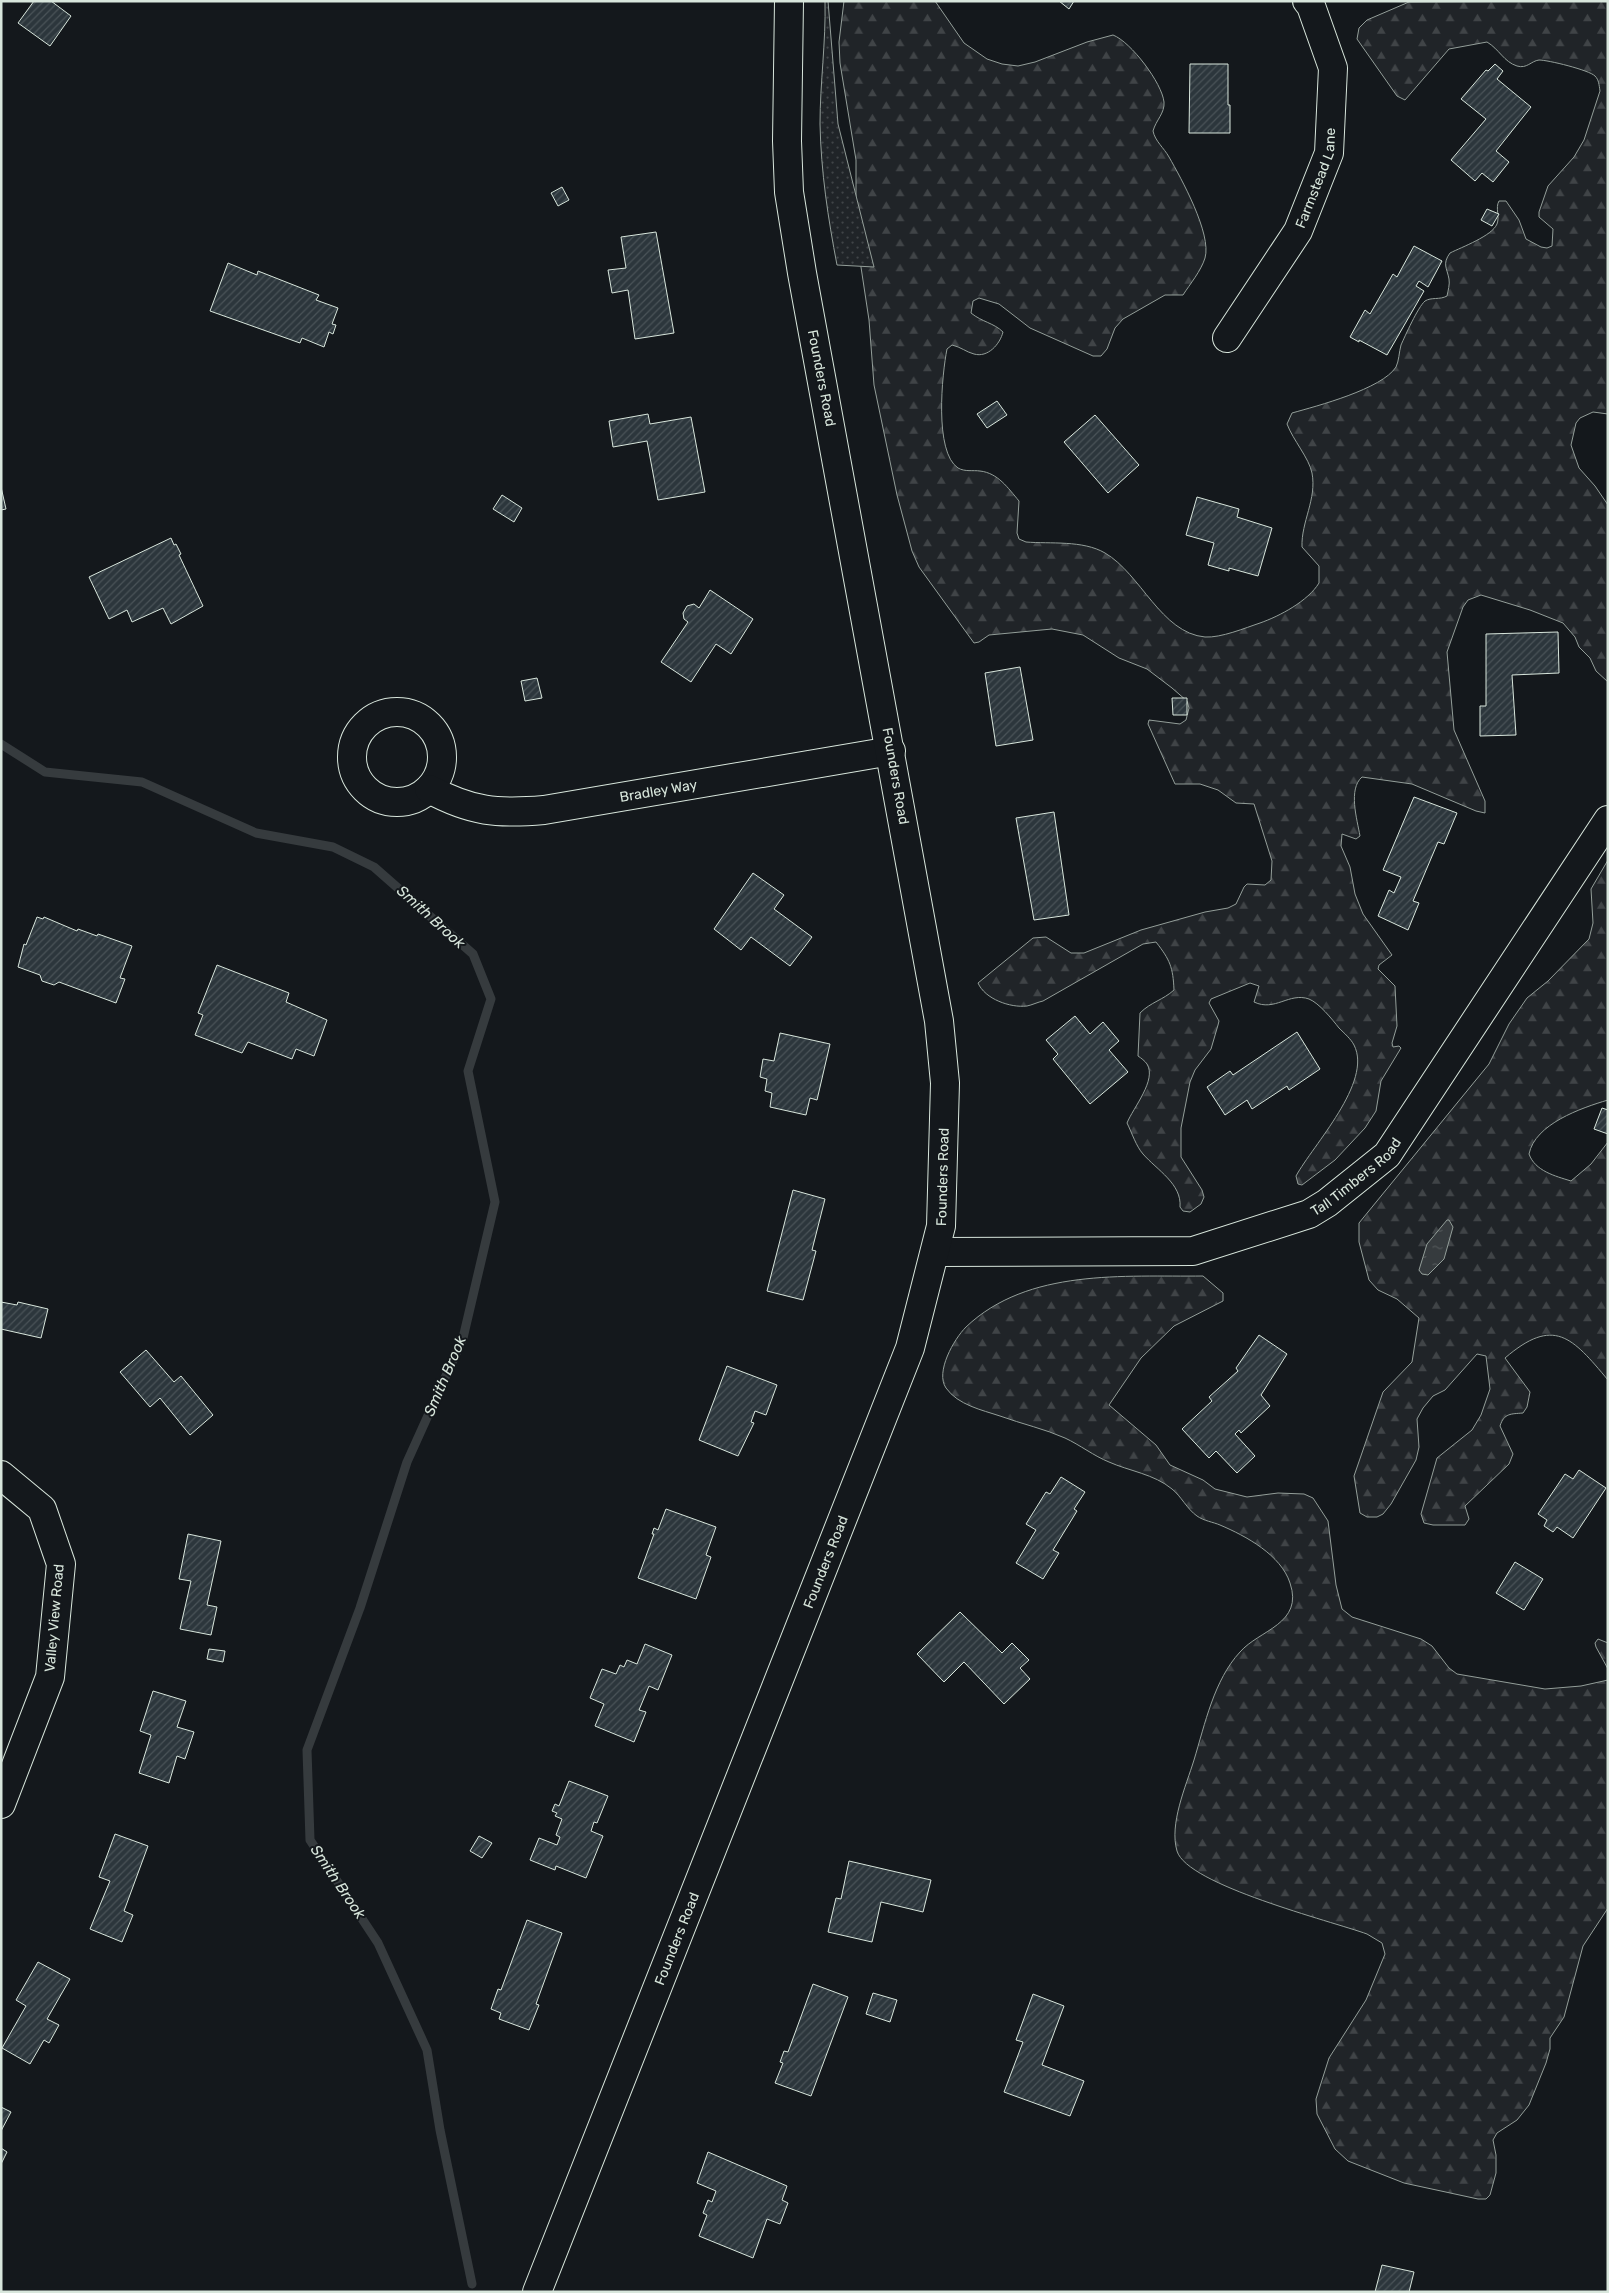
<svg xmlns="http://www.w3.org/2000/svg" width="1609" height="2293" viewBox="0 0 1609 2293" font-family="Rubik,sans-serif">
	<defs>
		<pattern id="forest-firs" width="22" height="20" patternUnits="userSpaceOnUse" patternTransform="scale(1.25)"><rect width="22" height="20" fill="#202428"/><path d="M5 1l3.5 6h-7zM16 11l3.5 6h-7z" fill="#404447"/></pattern>
		<pattern id="park-dots" width="8" height="8" patternUnits="userSpaceOnUse" patternTransform="scale(1.25)"><rect width="8" height="8" fill="#202428"/><path d="M2 2h.1M6 6h.1" fill="none" stroke="#404447" stroke-width="1.8" stroke-linecap="round"/></pattern>
		<pattern id="water-ripples" width="26" height="14" patternUnits="userSpaceOnUse" patternTransform="scale(1.25)"><rect width="26" height="14" fill="#363b3e"/><path d="M2 4q2-2 4 0t4 0M15 11q2-2 4 0t4 0" fill="none" stroke="#525759"/></pattern>
		<pattern id="building-hatch" width="6" height="6" patternUnits="userSpaceOnUse" patternTransform="scale(1.25)"><rect width="6" height="6" fill="#2c363c"/><path d="M-1 1l2-2M0 6l6-6M5 7l2-2" fill="none" stroke="#4a5358"/></pattern>
	</defs>
	<rect width="100%" height="100%" fill="#14181c"/>
	<path fill="url(#forest-firs)" stroke="#939e99" d="M 844,1 L 935,1 L 964,43 L 987,59 L 1002,64 L 1018,66 L 1035,62 L 1087,42 L 1113,35 C 1131,42 1162,83 1164,102 C 1165,113 1156,120 1153,131 C 1155,141 1164,148 1169,157 C 1181,178 1212,234 1205,258 C 1201,271 1190,284 1183,295 L 1165,295 L 1123,319 L 1115,328 L 1107,349 L 1101,356 L 1093,356 L 1030,328 L 999,304 L 979,298 L 973,301 L 971,313 C 982,322 994,323 1003,332 C 1000,344 988,358 974,354 C 966,352 961,347 952,345 L 947,349 C 942,374 934,452 958,468 C 965,472 973,470 980,471 C 998,473 1008,488 1019,501 L 1017,533 L 1019,539 L 1026,542 C 1050,544 1083,540 1105,553 C 1141,574 1161,633 1205,637 C 1221,638 1245,628 1260,623 C 1280,616 1308,601 1319,583 L 1319,566 L 1302,547 C 1301,522 1317,499 1312,473 C 1309,458 1293,440 1287,424 L 1292,413 C 1317,406 1382,389 1396,367 C 1399,361 1399,352 1401,345 C 1405,336 1418,307 1425,301 C 1431,297 1440,300 1447,296 C 1448,291 1450,284 1449,279 C 1447,268 1442,264 1450,253 C 1462,247 1492,236 1497,224 C 1500,216 1495,208 1499,201 L 1506,201 L 1519,220 L 1526,239 L 1541,247 L 1547,248 L 1552,246 L 1553,229 L 1539,217 L 1539,212 L 1548,186 L 1574,157 L 1584,140 L 1600,91 C 1599,85 1599,80 1595,76 C 1589,70 1548,60 1539,60 C 1531,61 1527,69 1517,66 C 1504,62 1499,49 1487,42 L 1449,49 L 1405,100 L 1397,96 L 1357,39 L 1359,28 L 1367,20 L 1409,2 L 1608,1 L 1608,414 L 1593,412 L 1580,418 L 1576,423 L 1571,445 L 1579,468 L 1595,486 L 1608,505 L 1608,682 L 1596,671 L 1590,658 L 1579,647 L 1575,637 L 1563,623 L 1530,610 L 1481,595 L 1468,600 L 1463,607 L 1447,652 L 1454,730 L 1485,801 L 1485,813 L 1476,811 L 1412,784 L 1362,777 C 1348,789 1357,819 1360,836 L 1356,839 L 1342,834 L 1341,846 L 1350,867 L 1355,894 L 1363,914 L 1392,955 L 1379,965 L 1378,969 L 1395,986 L 1397,1026 L 1392,1043 L 1393,1047 L 1399,1046 L 1401,1048 L 1381,1081 L 1376,1111 L 1365,1128 L 1335,1160 L 1302,1185 L 1298,1184 L 1296,1176 C 1313,1145 1373,1082 1354,1045 C 1351,1039 1344,1033 1339,1028 C 1332,1019 1319,1003 1309,999 C 1289,992 1275,1012 1254,1002 L 1259,986 L 1250,983 L 1211,999 L 1209,1003 L 1219,1021 L 1218,1025 L 1211,1049 L 1195,1070 L 1190,1082 L 1181,1128 L 1181,1157 L 1202,1190 L 1204,1197 L 1201,1204 L 1190,1212 L 1183,1211 L 1180,1207 C 1182,1184 1157,1170 1143,1154 C 1136,1146 1132,1133 1127,1123 C 1133,1108 1157,1080 1147,1064 C 1145,1061 1141,1058 1138,1056 L 1140,1013 C 1151,1002 1163,1000 1174,990 C 1173,967 1170,960 1156,942 L 1143,944 L 1043,1001 C 1038,1002 1032,1005 1027,1006 C 1010,1008 985,999 978,983 L 1033,938 L 1046,937 L 1071,953 L 1084,953 L 1141,930 L 1205,912 L 1228,908 L 1236,904 L 1244,887 L 1247,884 L 1265,885 L 1271,880 L 1272,861 L 1254,804 L 1236,803 L 1218,790 L 1200,784 L 1175,784 L 1148,724 L 1149,720 L 1180,724 L 1186,720 L 1189,708 L 1187,701 L 1172,688 L 1147,669 L 1119,658 L 1083,635 L 1052,629 L 989,635 L 979,642 L 974,643 L 919,567 L 912,551 L 897,495 L 874,385 L 869,320 L 856,234 L 856,160 L 840,63 L 839,42 Z
		M 1608,860 L 1608,1100 C 1581,1108 1535,1124 1529,1154 C 1535,1171 1555,1176 1571,1181 L 1591,1164 L 1608,1142 L 1608,1380 C 1572,1337 1554,1316 1505,1358 L 1530,1392 L 1527,1407 L 1523,1413 C 1511,1414 1504,1413 1500,1426 L 1513,1454 L 1509,1464 L 1465,1506 L 1469,1519 L 1465,1525 L 1433,1525 L 1424,1523 L 1421,1514 L 1437,1458 L 1472,1430 L 1481,1415 L 1490,1389 L 1486,1356 L 1477,1354 L 1445,1390 L 1433,1396 L 1423,1408 L 1417,1419 L 1419,1447 L 1416,1460 L 1391,1504 L 1383,1514 L 1377,1517 L 1367,1517 L 1360,1513 L 1354,1476 L 1383,1392 L 1412,1362 L 1419,1318 L 1397,1299 L 1378,1290 L 1369,1280 L 1359,1242 L 1359,1223 L 1489,1064 L 1509,1024 L 1527,998 L 1548,981 L 1589,939 L 1593,923 L 1591,889 Z
		M 1203,1276 L 1223,1293 L 1223,1301 L 1174,1326 L 1141,1358 L 1109,1405 L 1156,1445 L 1170,1465 L 1203,1480 L 1215,1489 L 1247,1497 L 1278,1493 L 1304,1494 L 1313,1498 L 1328,1521 L 1336,1585 L 1342,1609 L 1352,1617 L 1421,1639 L 1432,1646 L 1449,1668 L 1457,1674 L 1545,1689 L 1581,1686 L 1608,1680 L 1608,1908 L 1583,1946 L 1564,2017 L 1550,2038 L 1550,2049 L 1546,2063 L 1529,2105 L 1517,2120 L 1497,2133 L 1493,2140 L 1496,2155 L 1496,2173 L 1490,2195 L 1486,2199 L 1478,2199 L 1404,2183 L 1348,2161 L 1335,2149 L 1317,2114 L 1316,2099 L 1329,2058 L 1366,2000 L 1385,1954 L 1382,1943 L 1367,1934 C 1331,1921 1187,1885 1177,1851 C 1169,1824 1186,1786 1194,1760 C 1205,1724 1214,1680 1240,1652 C 1259,1630 1304,1624 1290,1583 C 1281,1555 1246,1536 1220,1525 C 1213,1522 1204,1521 1197,1516 C 1187,1509 1181,1496 1172,1489 C 1154,1474 1129,1471 1109,1462 C 1094,1456 1080,1445 1065,1438 C 1045,1429 1022,1424 1000,1416 C 982,1410 958,1405 946,1388 C 935,1372 954,1339 966,1327 C 1028,1268 1124,1277 1203,1276 Z
		M 1598,1639 L 1608,1643 L 1608,1669 L 1596,1647 L 1595,1643 Z"/>
	<path fill="url(#park-dots)" stroke="#939e99" d="M 825,1 L 828,1 L 838,124 L 874,267 L 837,265 C 828,218 821,172 820,124 C 820,83 826,42 825,1 Z"/>
	<path fill="url(#water-ripples)" stroke="#939e99" d="M 1447,1220 L 1449,1220 L 1453,1227 L 1444,1259 L 1428,1275 L 1422,1274 L 1419,1270 L 1427,1244 Z"/>
	<g fill="none" stroke-linecap="round" stroke-linejoin="round">
		<path stroke="#363b3e" stroke-width="9" d="M 1,744 L 45,772 L 142,782 L 256,833 L 333,847 L 374,867 L 473,954 L 491,999 L 468,1071 L 495,1202 L 463,1338 L 407,1462 L 360,1608 L 307,1750 L 310,1840 L 378,1943 L 427,2050 L 440,2130 L 472,2284"/>
	</g>
	<path fill="url(#building-hatch)" stroke="#d8e6dc" d="M 34,1 L 51,1 L 71,16 L 50,46 L 18,23 Z
		M 1059,1 L 1074,1 L 1069,9 Z
		M 1190,64 L 1228,64 L 1228,105 L 1230,105 L 1230,133 L 1189,133 Z
		M 1495,64 L 1503,71 L 1497,79 L 1531,107 L 1496,151 L 1509,162 L 1493,182 L 1482,173 L 1475,181 L 1451,160 L 1486,119 L 1461,99 L 1486,70 L 1488,71 Z
		M 562,187 L 569,200 L 558,206 L 551,193 Z
		M 1487,209 L 1499,214 L 1492,226 L 1481,220 Z
		M 656,232 L 674,333 L 635,339 L 628,290 L 612,293 L 608,270 L 626,268 L 621,237 Z
		M 1414,246 L 1442,261 L 1428,287 L 1419,281 L 1416,286 L 1424,291 L 1387,355 L 1359,340 L 1359,342 L 1350,337 L 1365,310 L 1370,314 L 1393,274 L 1397,277 Z
		M 228,263 L 257,275 L 258,271 L 319,295 L 316,300 L 338,308 L 332,324 L 336,325 L 333,334 L 329,332 L 324,347 L 302,338 L 300,343 L 210,311 Z
		M 997,401 L 1007,415 L 987,428 L 977,414 Z
		M 648,414 L 650,424 L 691,417 L 705,492 L 658,500 L 647,441 L 613,447 L 609,421 Z
		M 1095,415 L 1139,465 L 1108,493 L 1064,442 Z
		M 1,487 L 6,509 L 1,510 Z
		M 502,495 L 522,508 L 514,522 L 493,509 Z
		M 1197,497 L 1239,509 L 1237,517 L 1272,528 L 1258,576 L 1229,568 L 1229,571 L 1208,565 L 1214,543 L 1186,535 Z
		M 171,538 L 174,545 L 176,544 L 181,554 L 179,555 L 203,606 L 171,624 L 163,608 L 132,622 L 127,610 L 109,619 L 89,577 Z
		M 710,590 L 753,619 L 731,654 L 716,644 L 691,682 L 661,662 L 688,622 L 684,619 L 683,613 L 687,606 L 694,604 L 699,608 Z
		M 1558,632 L 1559,673 L 1512,675 L 1516,735 L 1480,736 L 1480,706 L 1486,706 L 1486,634 Z
		M 1020,667 L 1033,740 L 996,746 L 985,673 Z
		M 537,678 L 542,698 L 525,701 L 521,681 Z
		M 1172,698 L 1187,698 L 1187,715 L 1173,715 Z
		M 1414,797 L 1457,813 L 1444,844 L 1438,842 L 1413,901 L 1419,903 L 1408,930 L 1378,916 L 1389,890 L 1394,893 L 1401,877 L 1383,870 Z
		M 1054,812 L 1069,915 L 1034,920 L 1016,818 Z
		M 753,873 L 784,895 L 774,909 L 812,937 L 790,966 L 751,937 L 741,950 L 714,929 Z
		M 37,917 L 43,919 L 44,917 L 77,931 L 78,929 L 97,936 L 98,934 L 132,946 L 120,978 L 125,979 L 116,1003 L 59,982 L 54,985 L 42,981 L 40,975 L 18,967 L 24,944 L 26,945 Z
		M 217,965 L 289,993 L 286,1002 L 327,1020 L 314,1056 L 296,1049 L 292,1059 L 248,1042 L 242,1053 L 195,1035 L 203,1015 L 198,1013 Z
		M 1075,1016 L 1090,1034 L 1103,1022 L 1119,1041 L 1109,1050 L 1128,1072 L 1090,1104 L 1053,1059 L 1058,1054 L 1046,1040 Z
		M 1297,1032 L 1320,1069 L 1289,1090 L 1287,1086 L 1252,1109 L 1247,1100 L 1225,1115 L 1207,1087 L 1230,1071 L 1233,1075 Z
		M 780,1033 L 830,1044 L 817,1100 L 810,1098 L 806,1115 L 770,1107 L 772,1093 L 765,1091 L 767,1079 L 760,1077 L 763,1059 L 774,1061 Z
		M 1602,1108 L 1608,1110 L 1608,1134 L 1594,1129 Z
		M 793,1190 L 825,1199 L 812,1250 L 816,1251 L 803,1300 L 767,1291 Z
		M 1,1302 L 17,1305 L 18,1302 L 48,1309 L 41,1338 L 1,1329 Z
		M 1259,1335 L 1287,1354 L 1261,1395 L 1270,1406 L 1241,1433 L 1239,1430 L 1235,1434 L 1255,1456 L 1237,1473 L 1216,1451 L 1209,1458 L 1182,1429 L 1212,1401 L 1209,1397 L 1238,1371 L 1236,1368 Z
		M 146,1350 L 174,1382 L 181,1376 L 213,1415 L 190,1435 L 160,1398 L 150,1407 L 120,1372 Z
		M 727,1366 L 777,1385 L 766,1415 L 755,1411 L 751,1422 L 754,1423 L 738,1456 L 699,1440 Z
		M 1579,1470 L 1606,1488 L 1573,1538 L 1557,1527 L 1553,1532 L 1544,1526 L 1547,1520 L 1538,1514 L 1565,1474 L 1573,1479 Z
		M 1061,1477 L 1085,1492 L 1074,1509 L 1077,1511 L 1053,1550 L 1059,1553 L 1043,1579 L 1016,1563 L 1036,1530 L 1026,1524 L 1046,1492 L 1050,1494 Z
		M 666,1509 L 716,1527 L 706,1555 L 711,1557 L 696,1599 L 638,1578 L 654,1534 L 652,1534 L 654,1528 L 658,1530 Z
		M 188,1534 L 221,1541 L 207,1605 L 217,1607 L 211,1635 L 180,1629 L 191,1581 L 179,1579 Z
		M 1515,1562 L 1543,1579 L 1524,1610 L 1496,1593 Z
		M 960,1612 L 1002,1653 L 1012,1643 L 1029,1660 L 1020,1668 L 1030,1679 L 1004,1704 L 964,1662 L 944,1682 L 917,1654 Z
		M 645,1644 L 672,1655 L 658,1690 L 649,1686 L 639,1710 L 646,1712 L 634,1742 L 595,1726 L 604,1704 L 590,1698 L 602,1669 L 616,1674 L 620,1665 L 624,1667 L 627,1660 L 637,1664 Z
		M 209,1649 L 225,1651 L 223,1662 L 207,1659 Z
		M 153,1691 L 186,1701 L 177,1727 L 194,1732 L 185,1759 L 177,1756 L 169,1783 L 139,1773 L 151,1735 L 140,1731 Z
		M 569,1781 L 608,1796 L 597,1823 L 594,1822 L 591,1831 L 603,1836 L 586,1878 L 556,1866 L 555,1870 L 530,1860 L 539,1838 L 557,1845 L 560,1837 L 556,1835 L 562,1819 L 555,1816 L 557,1813 L 552,1811 L 555,1804 L 559,1806 Z
		M 115,1834 L 148,1846 L 124,1911 L 133,1915 L 122,1942 L 90,1929 L 110,1881 L 99,1877 Z
		M 479,1836 L 492,1843 L 482,1858 L 470,1851 Z
		M 849,1861 L 931,1880 L 923,1912 L 881,1902 L 872,1942 L 828,1932 L 836,1898 L 841,1899 Z
		M 527,1920 L 562,1933 L 536,2004 L 539,2005 L 529,2030 L 499,2019 L 501,2013 L 491,2009 L 498,1989 L 501,1990 Z
		M 38,1962 L 70,1979 L 47,2019 L 59,2025 L 49,2043 L 44,2040 L 30,2064 L 2,2048 L 26,2006 L 16,2000 Z
		M 813,1984 L 848,1997 L 811,2096 L 775,2083 L 783,2063 L 780,2062 L 784,2051 L 788,2052 Z
		M 873,1993 L 897,2000 L 890,2022 L 866,2014 Z
		M 1033,1994 L 1064,2006 L 1042,2065 L 1084,2081 L 1070,2116 L 1004,2092 L 1023,2042 L 1016,2040 Z
		M 1,2107 L 11,2112 L 1,2131 Z
		M 1,2148 L 7,2152 L 1,2164 Z
		M 708,2152 L 787,2186 L 782,2200 L 788,2203 L 780,2224 L 767,2219 L 753,2258 L 699,2236 L 707,2215 L 703,2213 L 708,2200 L 712,2202 L 716,2191 L 697,2183 Z
		M 1382,2265 L 1414,2272 L 1409,2292 L 1375,2292 Z"/>
	<g fill="none" stroke-linecap="round" stroke-linejoin="round">
		<defs>
			<g id="minor">
				<path id="s1" d="M 1227,338 L 1298,231 L 1329,153 L 1333,68 L 1311,6 L 1307,1"/>
				<circle cx="397" cy="757" r="45"/>
				<path id="s2" d="M 429,789 C 472,812 497,814 544,810 L 891,751"/>
				<path id="s3" d="M 935,1252 L 1193,1251 L 1309,1214 L 1327,1203 L 1387,1155 L 1608,820"/>
				<path d="M 1,1475 L 42,1509 L 61,1564 L 50,1677 L 1,1804"/>
				<path id="s4" d="M 537,2292 L 910,1348 L 941,1226 L 945,1083 L 939,1021 L 802,273 L 789,192 L 787,141 L 789,1"/>
			</g>
		</defs>
		<use href="#minor" stroke="#d8e6dc" stroke-width="30"/>
		<use href="#minor" stroke="#14181c" stroke-width="28"/>
	</g>
	<g text-anchor="middle" stroke-width="4" stroke-linejoin="round" paint-order="stroke">
		<g font-size="14" fill="#d8e6dc" stroke="#14181c">
			<text dy="5" stroke="none"><textPath href="#s1" startOffset="185">Farmstead Lane</textPath></text>
			<text transform="translate(822 378) rotate(79)" y="5">Founders Road</text>
			<text transform="translate(896 776) rotate(80)" y="5">Founders Road</text>
			<text dy="5" stroke="none"><textPath href="#s2" startOffset="235">Bradley Way</textPath></text>
			<text dy="5" stroke="none"><textPath href="#s3" startOffset="440">Tall Timbers Road</textPath></text>
			<text dy="5" stroke="none"><textPath href="#s4" startOffset="1190">Founders Road</textPath></text>
			<text dy="5" stroke="none"><textPath href="#s4" startOffset="785">Founders Road</textPath></text>
			<text transform="translate(54 1618) rotate(-85)" y="5">Valley View Road</text>
			<text dy="5" stroke="none"><textPath href="#s4" startOffset="380">Founders Road</textPath></text>
		</g>
		<g font-size="15" font-style="italic" fill="#d8e6dc" stroke="#14181c">
			<text transform="translate(431 917) rotate(42)" y="5">Smith Brook</text>
			<text transform="translate(445 1376) rotate(-67)" y="5">Smith Brook</text>
			<text transform="translate(338 1882) rotate(56)" y="5">Smith Brook</text>
		</g>
	</g>
	<rect width="1609" height="2293" fill="none" stroke="#d8e6dc" stroke-width="5"/>
</svg>
